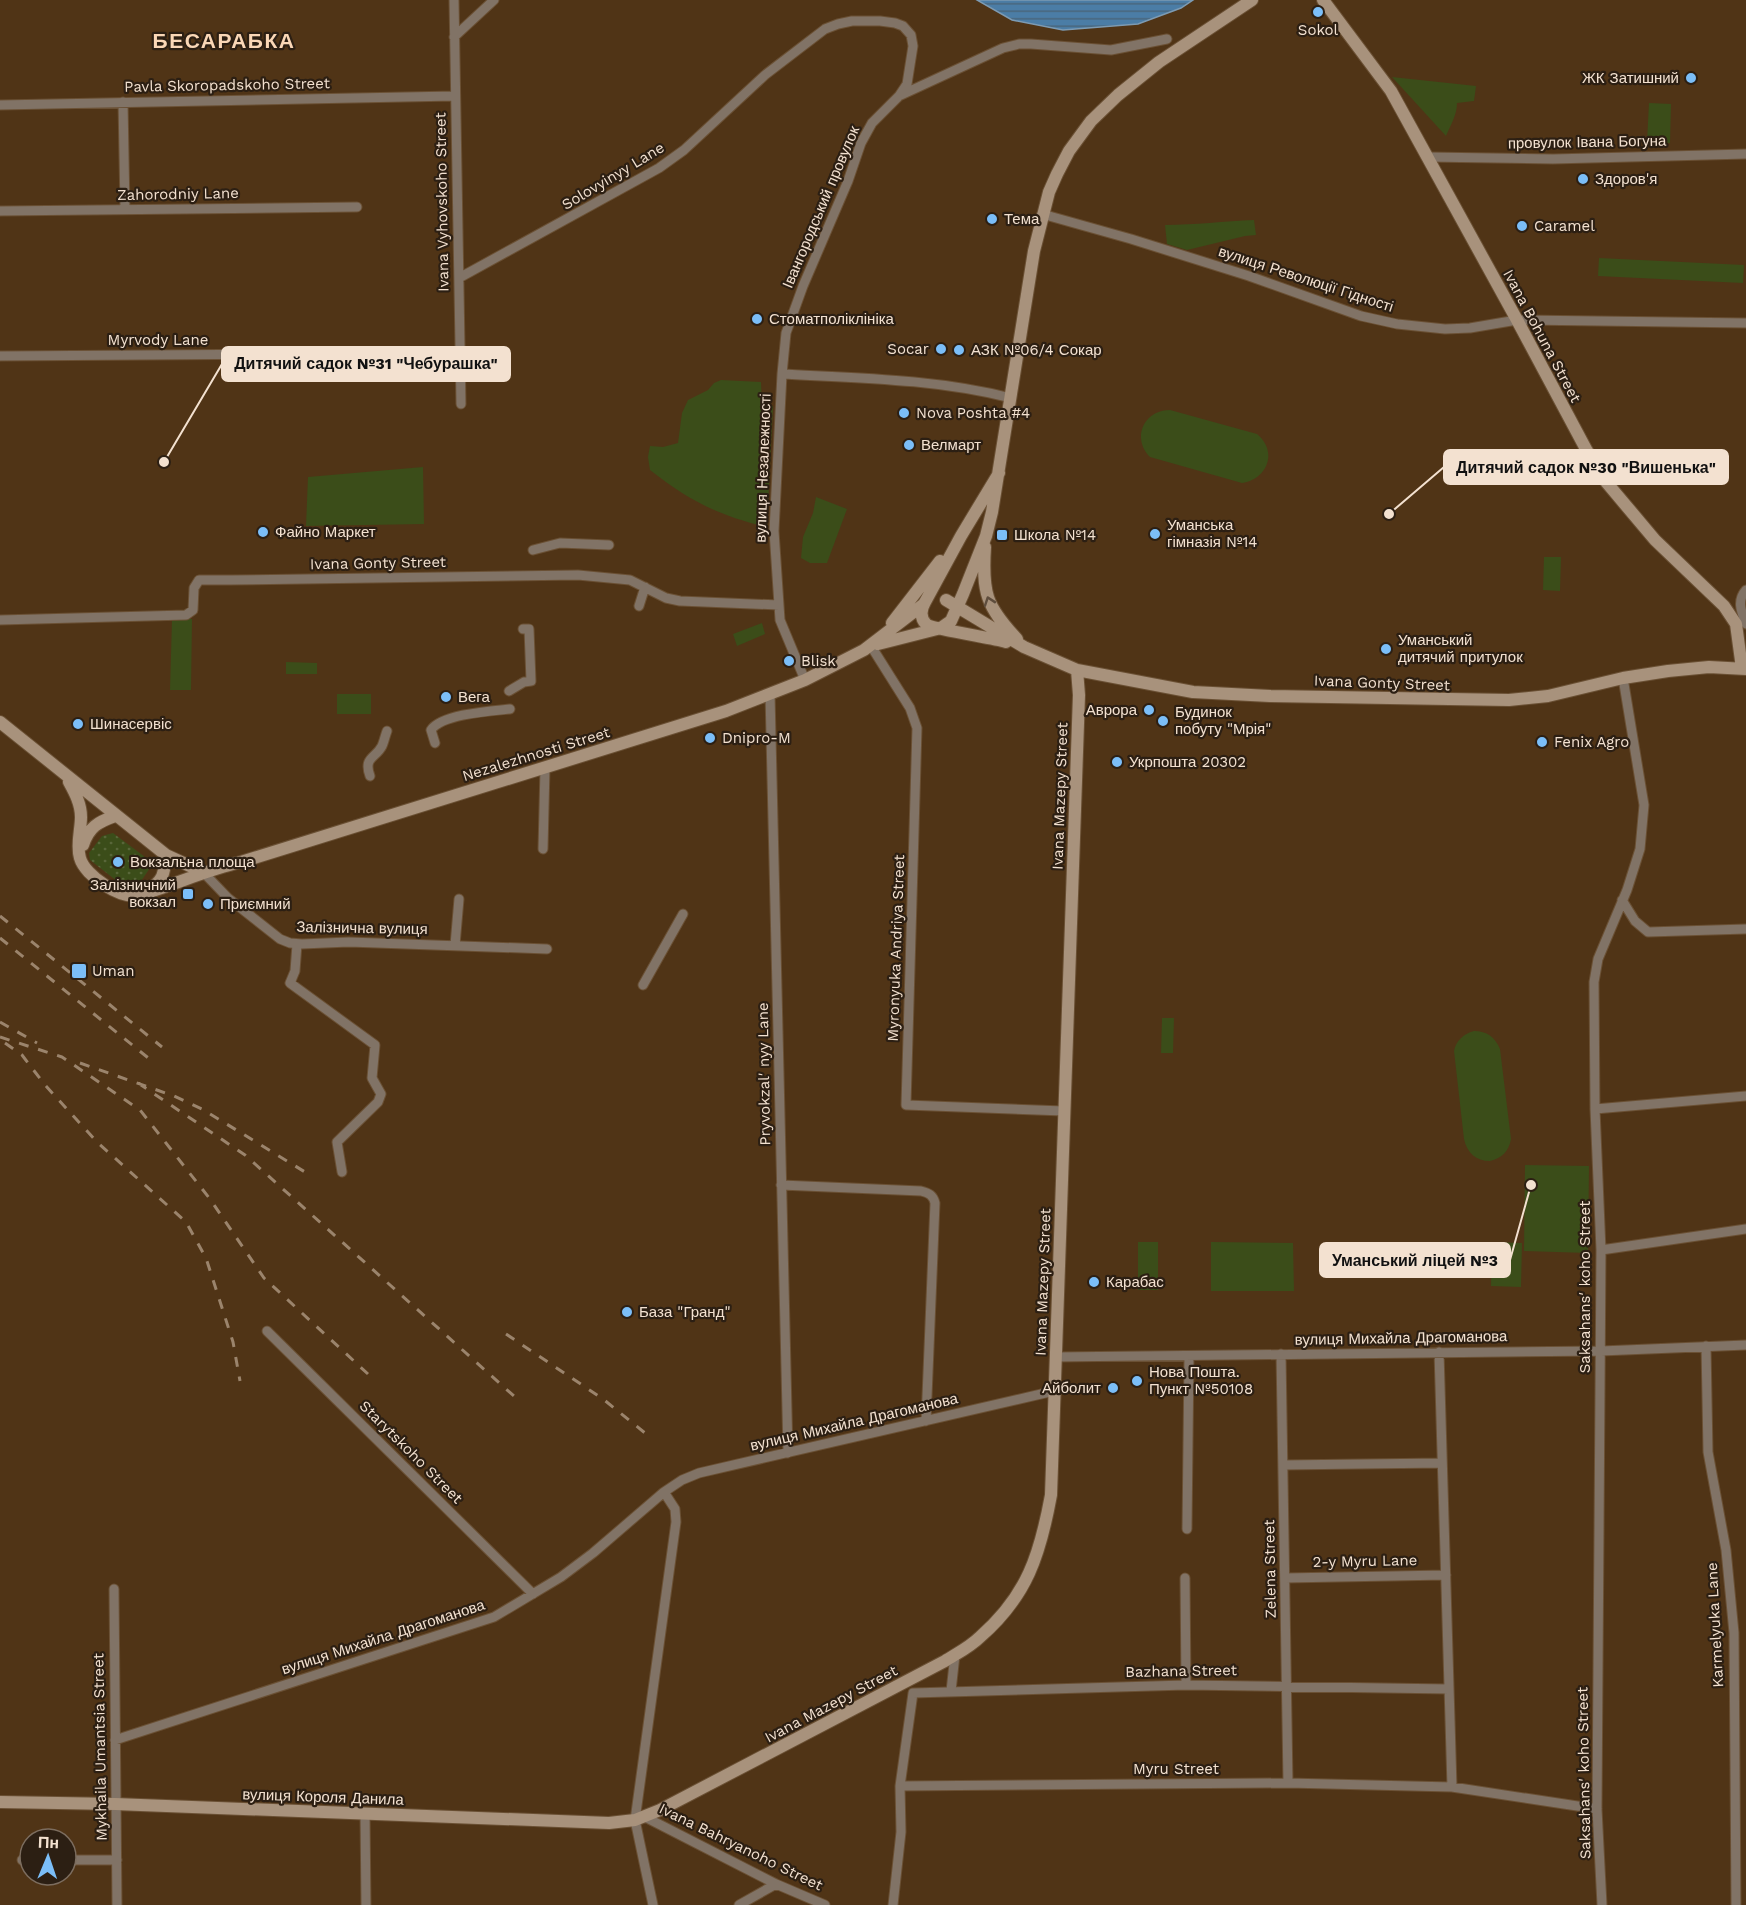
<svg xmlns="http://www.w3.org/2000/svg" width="1746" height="1905" viewBox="0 0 1746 1905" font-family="'Work Sans',sans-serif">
	<defs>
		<pattern id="grass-dots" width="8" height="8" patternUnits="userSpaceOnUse" patternTransform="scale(1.5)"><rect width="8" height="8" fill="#3b4d19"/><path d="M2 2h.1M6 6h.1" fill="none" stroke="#586639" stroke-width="1.8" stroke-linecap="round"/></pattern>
		<pattern id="water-rules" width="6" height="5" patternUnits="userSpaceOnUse" patternTransform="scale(1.5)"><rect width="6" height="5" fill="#4b7da6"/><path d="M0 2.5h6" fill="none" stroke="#4a667c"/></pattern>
	</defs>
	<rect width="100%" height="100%" fill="#503416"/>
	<path fill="url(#grass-dots)" d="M 113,833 L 149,860 L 150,868 L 137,887 L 127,889 L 90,860 L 89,853 L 102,836 Z"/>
	<path fill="#3b4d19" d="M 1392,77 L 1476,86 L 1474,101 L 1457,103 C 1457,115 1451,124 1446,136 Z
		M 1649,103 L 1671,104 L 1670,143 L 1647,142 Z
		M 1254,220 L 1256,235 L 1245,236 L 1187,250 L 1167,244 L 1165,225 C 1195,225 1224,221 1254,220 Z
		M 1599,258 L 1744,265 L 1743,283 L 1598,276 Z
		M 721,380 L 761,382 L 762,405 L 773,406 L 767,527 C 719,516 688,500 650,470 L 648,457 L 650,446 L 663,447 L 678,443 L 682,413 L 688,400 L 708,390 L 714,383 Z
		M 1170,410 L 1257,434 C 1278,451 1268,479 1242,483 L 1150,457 C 1131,438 1144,410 1170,410 Z
		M 423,467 L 424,524 L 306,526 L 308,477 Z
		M 816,497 L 847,509 L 827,563 L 810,563 L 801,558 L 803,537 L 813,513 Z
		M 1544,557 L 1561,557 L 1560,591 L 1543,590 Z
		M 172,619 L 192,619 L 191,690 L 170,690 Z
		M 762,623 L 765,634 L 737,646 L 733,634 Z
		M 286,662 L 317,663 L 317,674 L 286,674 Z
		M 337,694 L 371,694 L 371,714 L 337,714 Z
		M 1162,1018 L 1174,1018 L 1173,1053 L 1161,1053 Z
		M 1474,1031 C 1487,1031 1495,1037 1500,1049 L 1511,1139 C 1509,1151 1502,1158 1490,1161 C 1476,1161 1467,1153 1464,1139 L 1454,1051 C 1456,1041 1463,1034 1474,1031 Z
		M 1525,1165 L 1589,1166 L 1588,1253 L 1524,1251 Z
		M 1138,1242 L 1158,1242 L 1158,1290 L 1138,1290 Z
		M 1211,1242 L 1293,1243 L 1294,1291 L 1211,1291 Z
		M 1492,1242 L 1522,1243 L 1521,1287 L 1491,1286 Z"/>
	<path fill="url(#water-rules)" stroke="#7d9bb3" stroke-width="1.5" d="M 977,0 L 1193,0 L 1181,8 L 1138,24 L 1063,30 L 1012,20 Z"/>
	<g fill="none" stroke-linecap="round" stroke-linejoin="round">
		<defs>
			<path id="minor" d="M 454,0 L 461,404
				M 454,37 L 494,0
				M 899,96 L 1003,48 L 1019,44 L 1031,44 L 1111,50 L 1167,39
				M 123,102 L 125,209
				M 0,105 L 455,96
				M 1428,157 L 1553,159 L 1746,154
				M 0,211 L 357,207
				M 1042,214 L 1131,239 L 1249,276 L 1361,316 L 1397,324 L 1445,329 L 1470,328 L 1517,320 L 1746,323
				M 459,278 L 659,168 L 684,150 L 765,75 L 825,29 L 838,24 L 852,21 L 880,21 L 895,23 L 903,26 L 911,35 L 913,46 L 907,84 L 899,96 L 872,123 L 861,143 L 848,181 L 803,286 L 786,333 L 782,374
				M 0,356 L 459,353
				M 533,550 L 560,543 L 609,545
				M 1746,590 C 1736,601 1742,613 1746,624
				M 639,606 L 645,587
				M 0,620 L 186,615 L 193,610 L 194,588 L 199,580 L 231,580 L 578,575 L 630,580 L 666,598 L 680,601 L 779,605
				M 871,646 L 910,708 L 917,728 L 906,1105 L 1064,1111
				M 805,680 L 780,620 L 779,605 L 774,531 L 782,374 C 858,378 937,379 1011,398
				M 509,691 L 524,682 L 531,681 L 529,629 L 523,629
				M 770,694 L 788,1453
				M 435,743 L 431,730 C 442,714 491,711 510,709
				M 370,776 C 363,757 376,758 382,746 C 384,742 385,736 387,731
				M 543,849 L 545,768
				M 203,872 L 228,898 L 280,939 L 290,943 L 302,944 L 349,942 L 547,949
				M 1622,900 L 1635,921 L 1648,932 L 1746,929
				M 297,944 L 295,971 L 290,983 L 375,1045 L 372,1078 L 381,1094 L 378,1102 L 337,1142 L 342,1172
				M 455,945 L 459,899
				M 643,985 L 683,914
				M 1595,1109 L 1746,1096
				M 781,1185 L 921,1191 C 929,1193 933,1195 935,1203 L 926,1421
				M 1601,1250 L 1746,1229
				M 267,1331 L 533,1594
				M 1706,1346 L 1708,1452 L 1726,1550 L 1734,1633 L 1736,1905
				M 1439,1352 L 1452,1787
				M 1281,1354 L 1288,1783
				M 1055,1357 L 1601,1351 L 1746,1345
				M 1283,1465 L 1442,1463
				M 1187,1529 L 1189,1356
				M 1185,1578 L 1186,1685
				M 1285,1578 L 1446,1575
				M 114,1589 L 117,1905
				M 951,1691 L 955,1655
				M 115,1740 L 494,1617 L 561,1577 L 593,1553 L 664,1492 L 682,1480 L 699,1473 L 1054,1391
				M 900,1786 L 1288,1783 L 1452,1787 L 1597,1809
				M 365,1814 L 366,1905
				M 645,1817 L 776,1884 L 825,1905
				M 22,1860 L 30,1860
				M 66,1860 L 117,1860
				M 653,1905 L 635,1820 L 676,1522 L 675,1509 L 664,1492
				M 739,1905 L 776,1884
				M 893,1905 L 901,1832 L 900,1786 L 913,1693 L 1186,1685 L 1449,1689
				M 1602,1905 L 1597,1809 L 1601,1250 L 1595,1109 L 1594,982 L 1598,959 L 1627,890 L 1640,849 L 1644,805 L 1623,678"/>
			<path id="secondary" d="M 1323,0 L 1391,91 L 1517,320 L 1587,451 L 1607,483 L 1655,540 L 1724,606 L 1736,624 L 1742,668
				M 985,547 C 982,593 986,606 1017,639
				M 946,600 L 1024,647 L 1077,670 L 1193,692 L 1270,696 L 1509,700 L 1548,696 L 1623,678 L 1668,671 L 1709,667 L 1746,669
				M 925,602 C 921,609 920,618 926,624 C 931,629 993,638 1006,642
				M 892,623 L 940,561
				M 878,644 L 941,628 L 951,621 L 963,594 L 986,536 L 992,512 L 1034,251 L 1049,192 L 1057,174 L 1069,151 L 1091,121 L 1118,95 L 1159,62 L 1252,0
				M 0,722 L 166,855 L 203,872
				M 69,782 C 75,793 81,804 81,817 C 81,830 76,845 80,858 C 85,876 121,900 140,895 C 141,895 147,891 148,890 C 164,880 164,874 166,855
				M 83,845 C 89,827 98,822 115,816
				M 140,895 C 174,885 206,870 241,862 L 726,711 L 805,680 L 864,650 L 924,604 L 961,536 L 999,473
				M 0,1802 L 115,1804 L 609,1823 L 635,1820 L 660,1810 L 945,1661 C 956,1654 970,1647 980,1637 C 1027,1596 1040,1555 1051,1495 L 1079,695 L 1077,670"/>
		</defs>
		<use href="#minor" stroke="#6a5034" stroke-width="11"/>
		<use href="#secondary" stroke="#6a5034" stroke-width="14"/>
		<use href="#minor" stroke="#817366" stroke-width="9"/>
		<use href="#secondary" stroke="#a8927c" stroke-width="12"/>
		<path stroke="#9b846c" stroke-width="3" stroke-dasharray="10 10" stroke-linecap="butt" d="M 0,916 L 162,1047
			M 0,938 L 152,1061
			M 0,1022 L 37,1043
			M 0,1037 L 62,1057 L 140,1110 L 210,1199 L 264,1278 L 368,1374
			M 5,1043 L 22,1055 L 45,1085 L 97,1142 L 186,1222 L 206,1258 L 233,1342 L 240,1381
			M 80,1063 L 174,1096 L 202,1109 L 305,1172
			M 138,1083 L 245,1155 L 515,1397
			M 506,1334 L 603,1399 L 645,1433"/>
	</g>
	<defs><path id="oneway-chevron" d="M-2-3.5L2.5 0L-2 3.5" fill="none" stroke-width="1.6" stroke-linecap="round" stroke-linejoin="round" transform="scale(1.5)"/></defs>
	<use stroke="#5e4d3d" href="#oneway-chevron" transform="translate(989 601) rotate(-109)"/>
	<g fill="#7bbef8" stroke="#2c1f13" stroke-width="2">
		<circle cx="1318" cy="12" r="6"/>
		<circle cx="1691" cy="78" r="6"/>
		<circle cx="1583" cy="179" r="6"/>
		<circle cx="992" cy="219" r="6"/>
		<circle cx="1522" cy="226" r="6"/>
		<circle cx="757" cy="319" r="6"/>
		<circle cx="941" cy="349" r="6"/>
		<circle cx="959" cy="350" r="6"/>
		<circle cx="904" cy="413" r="6"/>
		<circle cx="909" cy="445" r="6"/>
		<circle cx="263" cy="532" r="6"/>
		<circle cx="1155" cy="534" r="6"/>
		<rect x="996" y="529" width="12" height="12" rx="3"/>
		<circle cx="1386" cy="649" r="6"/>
		<circle cx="789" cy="661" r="6"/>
		<circle cx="446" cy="697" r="6"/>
		<circle cx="1149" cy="710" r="6"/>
		<circle cx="1163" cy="721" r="6"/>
		<circle cx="78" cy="724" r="6"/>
		<circle cx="710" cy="738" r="6"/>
		<circle cx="1542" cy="742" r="6"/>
		<circle cx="1117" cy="762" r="6"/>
		<circle cx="118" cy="862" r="6"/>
		<rect x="182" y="888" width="12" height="12" rx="3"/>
		<circle cx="208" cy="904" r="6"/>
		<rect x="71" y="963" width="16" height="16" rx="3"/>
		<circle cx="1094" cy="1282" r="6"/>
		<circle cx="627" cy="1312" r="6"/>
		<circle cx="1137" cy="1381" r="6"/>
		<circle cx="1113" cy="1388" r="6"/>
	</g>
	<g text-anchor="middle" stroke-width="4.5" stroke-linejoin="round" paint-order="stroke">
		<g font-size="15" fill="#f3e1d0" stroke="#2c1f13" text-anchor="start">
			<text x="1318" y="35" text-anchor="middle">Sokol</text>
			<text x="1679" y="83" text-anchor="end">ЖК Затишний</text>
			<text x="1595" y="184">Здоров'я</text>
			<text x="1004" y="224">Тема</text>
			<text x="1534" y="231">Caramel</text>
			<text x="769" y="324">Стоматполіклініка</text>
			<text x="929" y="354" text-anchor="end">Socar</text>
			<text x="971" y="355">АЗК №06/4 Сокар</text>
			<text x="916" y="418">Nova Poshta #4</text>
			<text x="921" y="450">Велмарт</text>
			<text x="1167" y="530">Уманська<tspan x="1167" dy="17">гімназія №14</tspan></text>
			<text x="275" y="537">Файно Маркет</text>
			<text x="1014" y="540">Школа №14</text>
			<text x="1398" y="645">Уманський<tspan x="1398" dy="17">дитячий притулок</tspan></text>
			<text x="801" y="666">Blisk</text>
			<text x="458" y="702">Вега</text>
			<text x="1137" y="715" text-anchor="end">Аврора</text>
			<text x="1175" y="717">Будинок<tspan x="1175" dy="17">побуту "Мрія"</tspan></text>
			<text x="90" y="729">Шинасервіс</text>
			<text x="722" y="743">Dnipro-M</text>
			<text x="1554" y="747">Fenix Agro</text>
			<text x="1129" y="767">Укрпошта 20302</text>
			<text x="130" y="867">Вокзальна площа</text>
			<text x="176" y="890" text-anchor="end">Залізничний<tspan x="176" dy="17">вокзал</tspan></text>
			<text x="220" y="909">Приємний</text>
			<text x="92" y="976">Uman</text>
			<text x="1106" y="1287">Карабас</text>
			<text x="639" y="1317">База "Гранд"</text>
			<text x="1149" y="1377">Нова Пошта.<tspan x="1149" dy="17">Пункт №50108</tspan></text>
			<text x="1101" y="1393" text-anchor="end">Айболит</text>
		</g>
		<g font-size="15" fill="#f3e1d0" stroke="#2c1f13">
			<text transform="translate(227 85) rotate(-1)" y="5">Pavla Skoropadskoho Street</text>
			<text transform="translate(1587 142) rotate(-1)" y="5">провулок Івана Богуна</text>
			<text transform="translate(613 176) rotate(-31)" y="5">Solovyinyy Lane</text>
			<text transform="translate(178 194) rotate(-1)" y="5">Zahorodniy Lane</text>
			<text transform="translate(442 202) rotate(-91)" y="5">Ivana Vyhovskoho Street</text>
			<text transform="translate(821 207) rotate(-67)" y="5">Івангородський провулок</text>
			<text transform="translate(1306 279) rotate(18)" y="5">вулиця Революції Гідності</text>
			<text transform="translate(1542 336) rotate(62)" y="5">Ivana Bohuna Street</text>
			<text x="158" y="345">Myrvody Lane</text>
			<text transform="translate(763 468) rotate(-88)" y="5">вулиця Незалежності</text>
			<text transform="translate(378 563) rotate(-1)" y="5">Ivana Gonty Street</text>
			<text transform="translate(1382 683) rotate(2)" y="5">Ivana Gonty Street</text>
			<text transform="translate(536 754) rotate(-17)" y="5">Nezalezhnosti Street</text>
			<text transform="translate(1060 796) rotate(-88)" y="5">Ivana Mazepy Street</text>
			<text transform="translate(362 928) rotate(1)" y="5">Залізнична вулиця</text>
			<text transform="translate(896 948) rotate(-88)" y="5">Myronyuka Andriya Street</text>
			<text transform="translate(764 1074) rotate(-91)" y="5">Pryvokzalʹnyy Lane</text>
			<text transform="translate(1043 1282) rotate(-88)" y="5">Ivana Mazepy Street</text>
			<text transform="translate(1585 1287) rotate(-90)" y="5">Saksahansʹkoho Street</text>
			<text transform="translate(1401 1338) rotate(-1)" y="5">вулиця Михайла Драгоманова</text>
			<text transform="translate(854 1422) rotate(-13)" y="5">вулиця Михайла Драгоманова</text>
			<text transform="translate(411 1452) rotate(45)" y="5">Starytskoho Street</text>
			<text transform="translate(1365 1561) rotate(-1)" y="5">2-y Myru Lane</text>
			<text transform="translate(1270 1569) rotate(-91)" y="5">Zelena Street</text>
			<text transform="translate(1715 1625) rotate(-93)" y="5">Karmelyuka Lane</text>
			<text transform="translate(383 1637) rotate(-18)" y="5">вулиця Михайла Драгоманова</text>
			<text transform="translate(1181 1671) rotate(-1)" y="5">Bazhana Street</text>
			<text transform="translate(831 1704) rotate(-28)" y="5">Ivana Mazepy Street</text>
			<text transform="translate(100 1747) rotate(-91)" y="5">Mykhaila Umantsia Street</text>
			<text x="1176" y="1774">Myru Street</text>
			<text transform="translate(1584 1773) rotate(-91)" y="5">Saksahansʹkoho Street</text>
			<text transform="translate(323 1797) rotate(2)" y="5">вулиця Короля Данила</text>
			<text transform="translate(741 1847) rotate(26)" y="5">Ivana Bahryanoho Street</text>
		</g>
		<g font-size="21" font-weight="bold" letter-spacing="1.5" fill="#fad7b6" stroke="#2c1f13">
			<text x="224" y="48">БЕСАРАБКА</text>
		</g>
	</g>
	<path fill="none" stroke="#f3e1d0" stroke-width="2" d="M164 462L222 364M1389 514L1444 467M1531 1185L1510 1260"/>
	<g fill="#f3e1d0" stroke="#2c1f13" stroke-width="2">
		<circle cx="164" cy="462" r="6"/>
		<circle cx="1389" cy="514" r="6"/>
		<circle cx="1531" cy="1185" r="6"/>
	</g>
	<g fill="#f3e1d0" stroke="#f3e1d0" stroke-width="2">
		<rect x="222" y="347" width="288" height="34" rx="6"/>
		<rect x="1444" y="450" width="284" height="34" rx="6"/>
		<rect x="1320" y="1243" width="190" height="34" rx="6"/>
	</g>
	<g font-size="16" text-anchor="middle" font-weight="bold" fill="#111">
		<text x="366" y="369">Дитячий садок №31 "Чебурашка"</text>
		<text x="1586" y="473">Дитячий садок №30 "Вишенька"</text>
		<text x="1415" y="1266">Уманський ліцей №3</text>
	</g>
	<g transform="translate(48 1857) rotate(2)"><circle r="28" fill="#2c1f13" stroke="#7c6d5f" stroke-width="1.5"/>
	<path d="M0-4.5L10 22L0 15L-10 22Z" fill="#7bbef8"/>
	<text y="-9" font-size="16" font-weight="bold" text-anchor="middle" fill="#f3e1d0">Пн</text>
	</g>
</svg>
